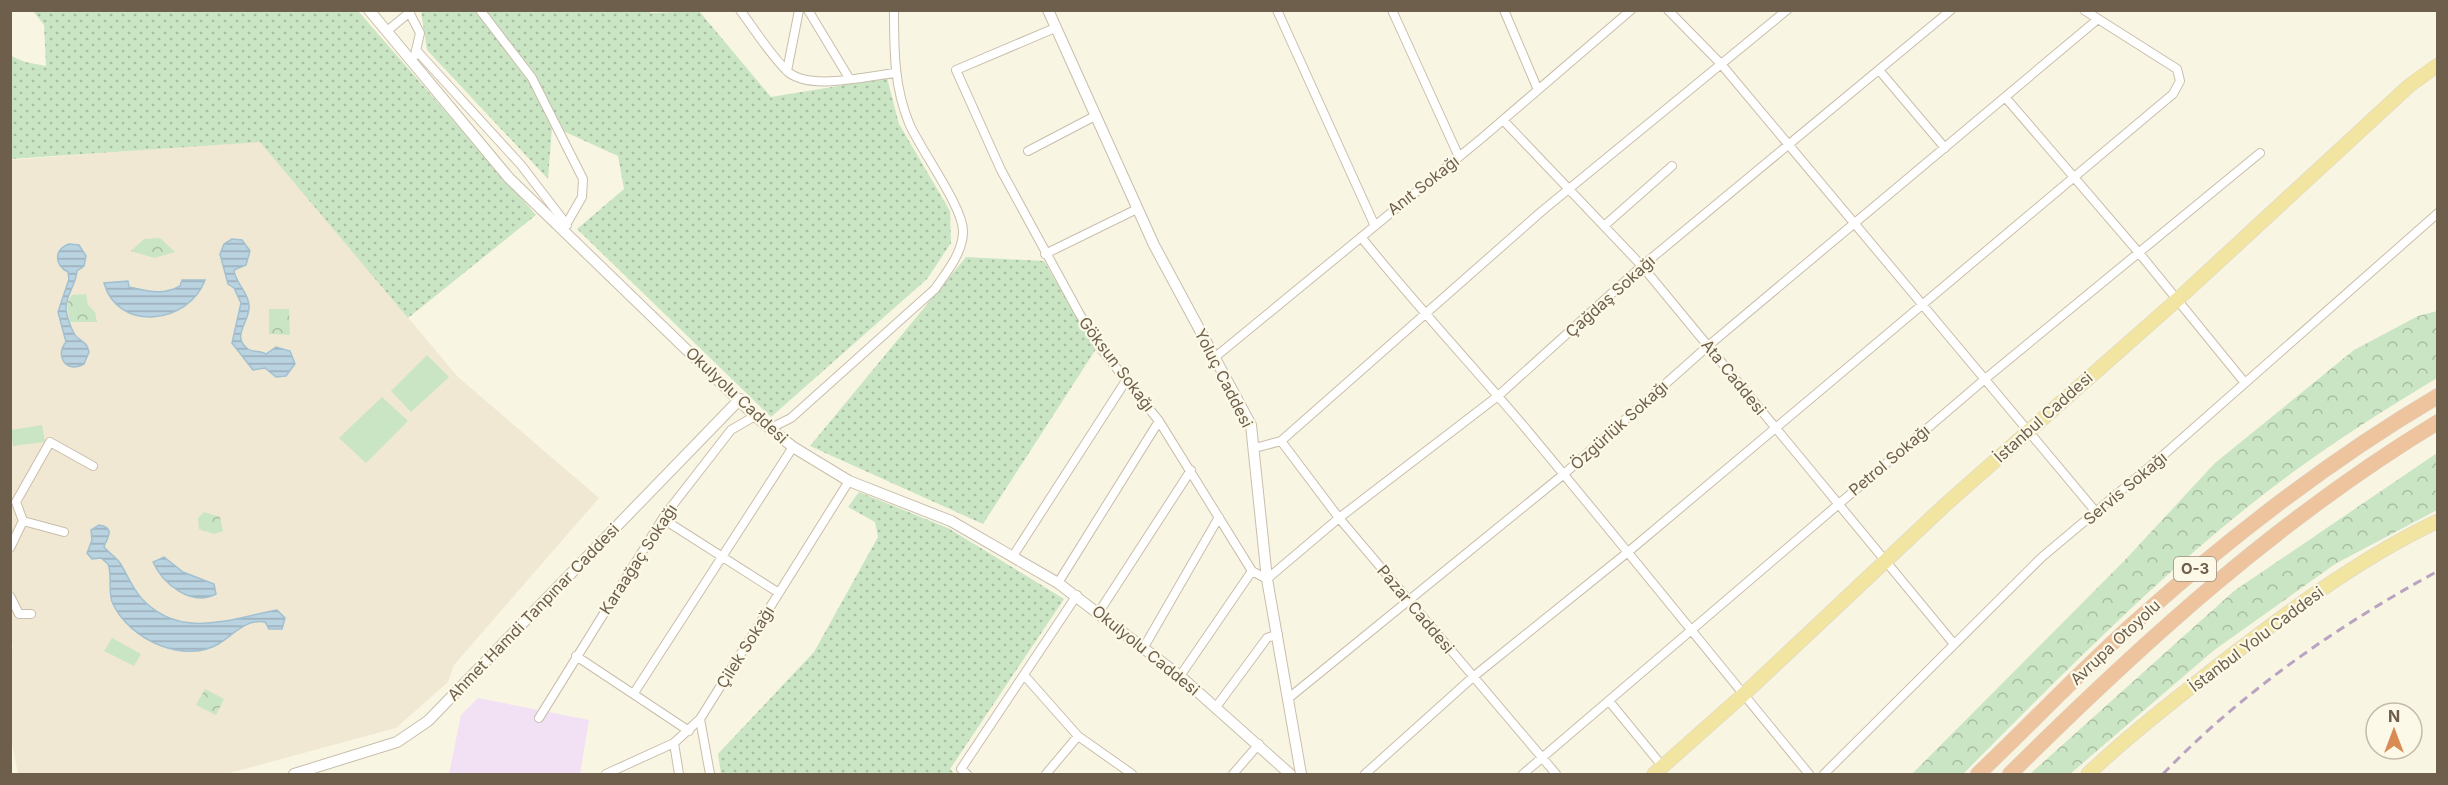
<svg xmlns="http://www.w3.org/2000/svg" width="2448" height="785" viewBox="0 0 2448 785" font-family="Inter,sans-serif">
	<defs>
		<pattern id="grass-dots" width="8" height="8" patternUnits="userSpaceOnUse" patternTransform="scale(1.5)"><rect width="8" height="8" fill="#cae5c3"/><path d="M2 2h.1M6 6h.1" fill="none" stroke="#a8bda1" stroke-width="1.8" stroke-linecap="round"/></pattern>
		<pattern id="forest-crowns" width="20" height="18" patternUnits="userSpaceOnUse" patternTransform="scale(1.5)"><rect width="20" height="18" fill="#cae5c3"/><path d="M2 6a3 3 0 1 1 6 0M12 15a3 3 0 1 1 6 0" fill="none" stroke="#a8bda1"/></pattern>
		<pattern id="water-rules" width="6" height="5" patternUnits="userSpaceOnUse" patternTransform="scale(1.5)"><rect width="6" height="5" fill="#bad3e1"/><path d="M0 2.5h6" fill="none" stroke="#9baeb9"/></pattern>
	</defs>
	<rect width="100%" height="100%" fill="#f9f5e3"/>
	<path fill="#f0e8d2" d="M 260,141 L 458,377 L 599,498 L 454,665 L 448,682 L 396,728 L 226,774 L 18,774 L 10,733 L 10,654 L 13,648 L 10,636 L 10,160 Z"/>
	<path fill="#f2e0f5" d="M 478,698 L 589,720 L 580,774 L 449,774 L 461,715 Z"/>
	<path fill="url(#grass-dots)" d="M 647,10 L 651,13 L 699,11 L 771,97 L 887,78 L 899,124 L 950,211 L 951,243 L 927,279 L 771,417 L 577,229 L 624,189 L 618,156 L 552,126 L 548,179 L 427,50 L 421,11 Z
		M 33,11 L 358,11 L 536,215 L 408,318 L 260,142 L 11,159 L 11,56 L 25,62 L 46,66 L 44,25 Z
		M 966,257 L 1044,261 L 1096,349 L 983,524 L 810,446 Z
		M 859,492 L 948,528 L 1064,599 L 950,769 L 955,774 L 721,774 L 718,754 L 814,652 L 878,537 L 875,522 L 848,507 Z"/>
	<path fill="url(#forest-crowns)" d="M 160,238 L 175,252 L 154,258 L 131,251 L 144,239 Z
		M 86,294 L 88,305 L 95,312 L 97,322 L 70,322 L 67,303 L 72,295 Z
		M 269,309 L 289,309 L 290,335 L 269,334 Z
		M 2437,311 L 2437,378 C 2371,418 2305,460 2245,509 C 2144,590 2054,683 1963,774 L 1912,774 L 2125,560 L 2215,463 L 2354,350 L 2418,316 Z
		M 2437,453 L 2437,510 L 2335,564 L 2213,651 L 2070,774 L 2030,774 L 2234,591 Z
		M 204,512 L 220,517 L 223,531 L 214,534 L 199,529 L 198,518 Z
		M 205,689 L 224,699 L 216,715 L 196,705 Z"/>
	<path fill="#cae5c3" d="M 427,355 L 449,377 L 411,412 L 391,391 Z
		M 382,397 L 408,421 L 366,463 L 339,438 Z
		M 42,425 L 45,442 L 13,446 L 11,430 Z
		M 112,638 L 141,654 L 134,666 L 104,651 Z"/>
	<path fill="url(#water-rules)" stroke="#a1c0d1" stroke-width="1.5" d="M 232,239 L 242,240 L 250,251 L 246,265 L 234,270 C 235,283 248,291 249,305 C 251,321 230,336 248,349 C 254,353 260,350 266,354 L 276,347 L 290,351 L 295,364 L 286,376 L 276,377 L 265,368 L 253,370 L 232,343 L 241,303 L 234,288 L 228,284 L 220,254 L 224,244 Z
		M 69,244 L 79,245 L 86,256 L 84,266 L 77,271 C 76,285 66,295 66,307 C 66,314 72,334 78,338 C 84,343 87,343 89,352 L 84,364 C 67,374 54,356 66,342 L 58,312 L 69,279 L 68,272 C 54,265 54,249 69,244 Z
		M 182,280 L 205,280 C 189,324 118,333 104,283 L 128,281 L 129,287 C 147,291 163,296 180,286 Z
		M 99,525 C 117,528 106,539 104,547 C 109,553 116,557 120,563 C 128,576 132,588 142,599 C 181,640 229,619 277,610 L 285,618 L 282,629 L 269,629 L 265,622 C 246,619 235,633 220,643 C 185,665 130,640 113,604 C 107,592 113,576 108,564 L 101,558 L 92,559 L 87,553 L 92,540 L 91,530 Z
		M 164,557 L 183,572 L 214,584 L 216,594 C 191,607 163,584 153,562 Z"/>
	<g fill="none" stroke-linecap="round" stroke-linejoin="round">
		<defs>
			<path id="minor" d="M 408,10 L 420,33 L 415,55
				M 480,10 L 532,78 L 583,179 L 582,197 L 563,230
				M 740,10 C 755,30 769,53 786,70 C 807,92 867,76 895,73
				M 808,10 L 849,78
				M 1277,10 L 1374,224
				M 1392,10 L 1459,157
				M 1504,10 L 1538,90
				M 1668,10 L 1721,64 L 2096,512
				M 1055,28 L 956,70 L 1001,170 L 1079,313 L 1102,350 L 1159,421 L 1252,571 L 1267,579 L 1339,518 L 1498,396 L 1642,266 L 1951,10
				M 387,31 L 410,12
				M 416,50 L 521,165 L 567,225
				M 1879,70 L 1945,148
				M 787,71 L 799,10
				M 2005,97 L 2140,254 L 2245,383
				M 1503,120 L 1642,266 L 1954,644
				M 1028,151 L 1095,116
				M 1604,226 L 1672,166
				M 1361,237 C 1414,303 1472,365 1527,430 C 1622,544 1715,660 1809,774
				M 1045,254 L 1137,209
				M 1214,358 L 1482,138 L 1631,10
				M 771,428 L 791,418 L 935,289 C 946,273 962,254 963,233 C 965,209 919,148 909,123 C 894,87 894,49 894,10
				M 1281,441 L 1339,518 L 1556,774
				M 1255,448 L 1281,441 L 1542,211 L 1787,10
				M 663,519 L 779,593
				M 64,532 L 23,521 L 16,502 L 50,442 L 93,466
				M 10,548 L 23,521
				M 1013,556 L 1127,379
				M 1058,583 L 1159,421
				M 10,596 L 19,614 L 31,614
				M 1099,612 L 1191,470
				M 1144,647 L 1219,517
				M 576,656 L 689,731
				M 1024,675 L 1078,736 L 1132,774
				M 1180,676 L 1252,571
				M 634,693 L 793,447
				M 1290,697 L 1564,474 L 1708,346 L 2098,19
				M 1609,701 L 1663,767
				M 1216,707 L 1267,638 L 1278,634
				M 539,718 L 665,515 L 731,430 L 755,416
				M 700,719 L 710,774
				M 674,743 L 679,774
				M 606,774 L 674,743 L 700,719 L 849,481
				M 967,774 L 961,769 L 1077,595
				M 1046,774 L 1078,736
				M 1233,774 L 1259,744
				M 1365,774 L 1473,677 L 1628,552 L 2173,94 L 2180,81 L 2177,69 L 2084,10
				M 1523,774 L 1985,379 L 2260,153
				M 1824,774 L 2042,557 L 2160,458 L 2438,213"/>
			<path id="tertiary" d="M 369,10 L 509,178 L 755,416 L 793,447 L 849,481 L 951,521 L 1058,583 L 1180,676 L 1290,774
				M 1048,10 L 1154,245 L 1251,425 L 1267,579 L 1301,774
				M 294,774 L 397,742 L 428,721 L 740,399"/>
			<path id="primary" d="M 1654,774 L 1743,695 L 1945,505 L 2177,300 L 2410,85 L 2438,65
				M 2088,774 C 2126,738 2168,705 2210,672 C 2281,617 2356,560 2438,521"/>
			<path id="motorway" d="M 1978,774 C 2033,722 2085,666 2142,616 C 2234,534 2331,459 2438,396
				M 2010,774 C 2142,643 2278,519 2438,422"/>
		</defs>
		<use href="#minor" stroke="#c9beab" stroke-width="10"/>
		<use href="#tertiary" stroke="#c9beab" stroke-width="12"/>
		<use href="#primary" stroke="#d9d5d0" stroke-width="15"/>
		<use href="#motorway" stroke="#d9d5d0" stroke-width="16"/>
		<use href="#minor" stroke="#fff" stroke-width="8"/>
		<use href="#tertiary" stroke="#fff" stroke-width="10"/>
		<use href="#primary" stroke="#f2e4a1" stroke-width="14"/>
		<use href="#motorway" stroke="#eec49f" stroke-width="15"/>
		<path stroke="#b9a3c1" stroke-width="3" stroke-dasharray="9 6" stroke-linecap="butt" d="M 2163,774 C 2242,692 2337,626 2438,571"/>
	</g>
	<g text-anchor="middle" stroke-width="4.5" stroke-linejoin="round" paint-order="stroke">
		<rect fill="#fdf9e8" stroke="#998d7b" stroke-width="1.5" x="2174" y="557" width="42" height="24" rx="4.5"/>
		<g font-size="15" font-weight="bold" fill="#6e5f4c">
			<text x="2195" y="574">O-3</text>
		</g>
		<g font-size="16" fill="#6e5f4c" stroke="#fdf9e8">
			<text transform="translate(1423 185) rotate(-38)" y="6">Anıt Sokağı</text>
			<text transform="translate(1610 296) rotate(-42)" y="6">Çağdaş Sokağı</text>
			<text transform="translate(1117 364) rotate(53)" y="6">Göksun Sokağı</text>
			<text transform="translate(1734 377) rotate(51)" y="6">Ata Caddesi</text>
			<text transform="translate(1224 378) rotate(63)" y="6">Yoluç Caddesi</text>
			<text transform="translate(737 395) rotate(43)" y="6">Okulyolu Caddesi</text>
			<text transform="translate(2043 417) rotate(-42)" y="6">İstanbul Caddesi</text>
			<text transform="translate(1619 425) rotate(-42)" y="6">Özgürlük Sokağı</text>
			<text transform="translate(1889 460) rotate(-40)" y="6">Petrol Sokağı</text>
			<text transform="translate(2125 488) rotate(-40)" y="6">Servis Sokağı</text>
			<text transform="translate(638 559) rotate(-57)" y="6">Karaağaç Sokağı</text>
			<text transform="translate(1416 609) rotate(50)" y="6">Pazar Caddesi</text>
			<text transform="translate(533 612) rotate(-46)" y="6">Ahmet Hamdi Tanpınar Caddesi</text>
			<text transform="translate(2256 639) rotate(-37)" y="6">İstanbul Yolu Caddesi</text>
			<text transform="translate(2115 642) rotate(-43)" y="6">Avrupa Otoyolu</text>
			<text transform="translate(745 647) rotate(-58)" y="6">Çilek Sokağı</text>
			<text transform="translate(1146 650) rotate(39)" y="6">Okulyolu Caddesi</text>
		</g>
	</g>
	<rect width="2448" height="785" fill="none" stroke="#6e5f4c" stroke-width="24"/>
	<g transform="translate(2394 731)"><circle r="28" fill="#fdf9e8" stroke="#c4bbaa" stroke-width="1.5"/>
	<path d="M0-4.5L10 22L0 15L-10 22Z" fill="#d88c54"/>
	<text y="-9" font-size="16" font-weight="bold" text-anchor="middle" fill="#6e5f4c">N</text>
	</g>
</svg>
